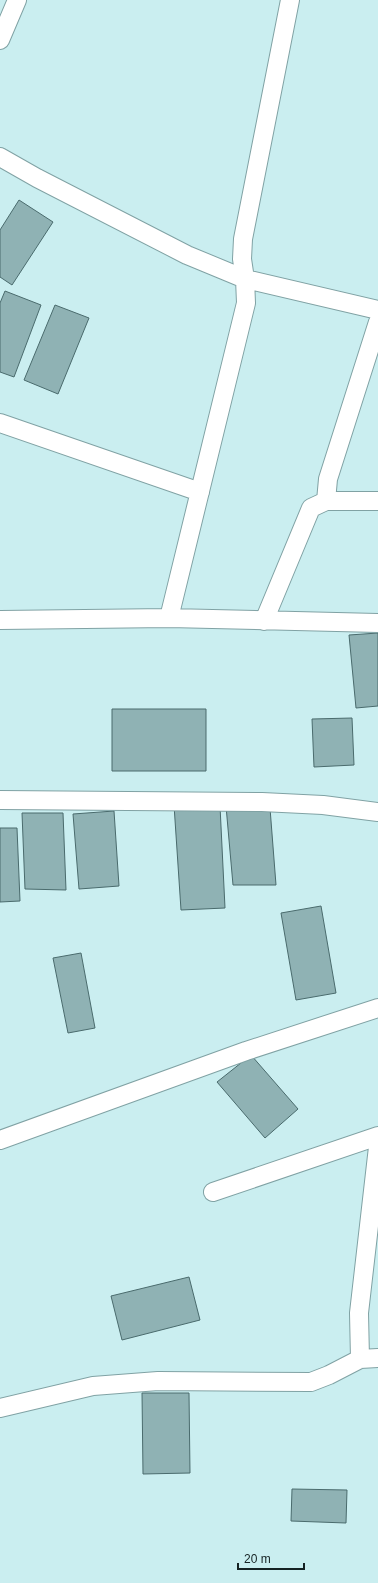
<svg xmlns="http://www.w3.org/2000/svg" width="378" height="1583" viewBox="0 0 378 1583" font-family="Arial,sans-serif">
	<rect width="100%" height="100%" fill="#caeef0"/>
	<path fill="#8fb2b4" stroke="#4a6b6d" d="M 19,200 L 53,222 L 12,285 L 0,277 L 0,230 Z
		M 5,291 L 41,305 L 14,377 L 0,372 L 0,303 Z
		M 55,305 L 89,318 L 58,394 L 24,380 Z
		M 378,633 L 378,706 L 356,708 L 349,635 Z
		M 112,709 L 206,709 L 206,771 L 112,771 Z
		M 352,718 L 354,765 L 314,767 L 312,719 Z
		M 174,805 L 220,806 L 225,908 L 181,910 Z
		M 226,806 L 270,808 L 276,885 L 233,885 Z
		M 114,811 L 119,886 L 79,889 L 73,814 Z
		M 22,813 L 63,813 L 66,890 L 25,889 Z
		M 0,828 L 17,828 L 20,901 L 0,902 Z
		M 321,906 L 336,993 L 296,1000 L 281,913 Z
		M 81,953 L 95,1028 L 68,1033 L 53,958 Z
		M 251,1055 L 298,1109 L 265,1138 L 217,1082 Z
		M 189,1277 L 200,1320 L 122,1340 L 111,1296 Z
		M 142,1393 L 189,1393 L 190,1473 L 143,1474 Z
		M 292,1489 L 347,1490 L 346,1523 L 291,1521 Z"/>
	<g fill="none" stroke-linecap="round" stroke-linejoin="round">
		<defs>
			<path id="minor" d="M 0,40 L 17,0
				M 0,157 L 37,178 L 187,255 L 245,279 L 378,310
				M 0,423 L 200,492
				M 326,501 L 328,479 L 378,322
				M 169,618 L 246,303 L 245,279 L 242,259 L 243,239 L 290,0
				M 0,620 L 169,618 L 378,623
				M 264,621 L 311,508 L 326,501 L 378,501
				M 0,800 L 262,802 L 323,805 L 378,812
				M 0,1140 L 246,1051 L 378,1008
				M 213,1192 L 378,1136
				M 360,1359 L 359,1313 L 378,1147
				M 0,1408 L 93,1386 L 158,1381 L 311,1382 L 329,1375 L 360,1359 L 378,1358"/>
		</defs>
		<use href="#minor" stroke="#80a2a4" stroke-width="20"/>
		<use href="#minor" stroke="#fff" stroke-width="18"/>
	</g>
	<path d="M238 1563v6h66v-6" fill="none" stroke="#152223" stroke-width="2"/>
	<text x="244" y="1563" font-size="12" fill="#152223" stroke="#caeef0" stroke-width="3" paint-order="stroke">20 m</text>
</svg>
